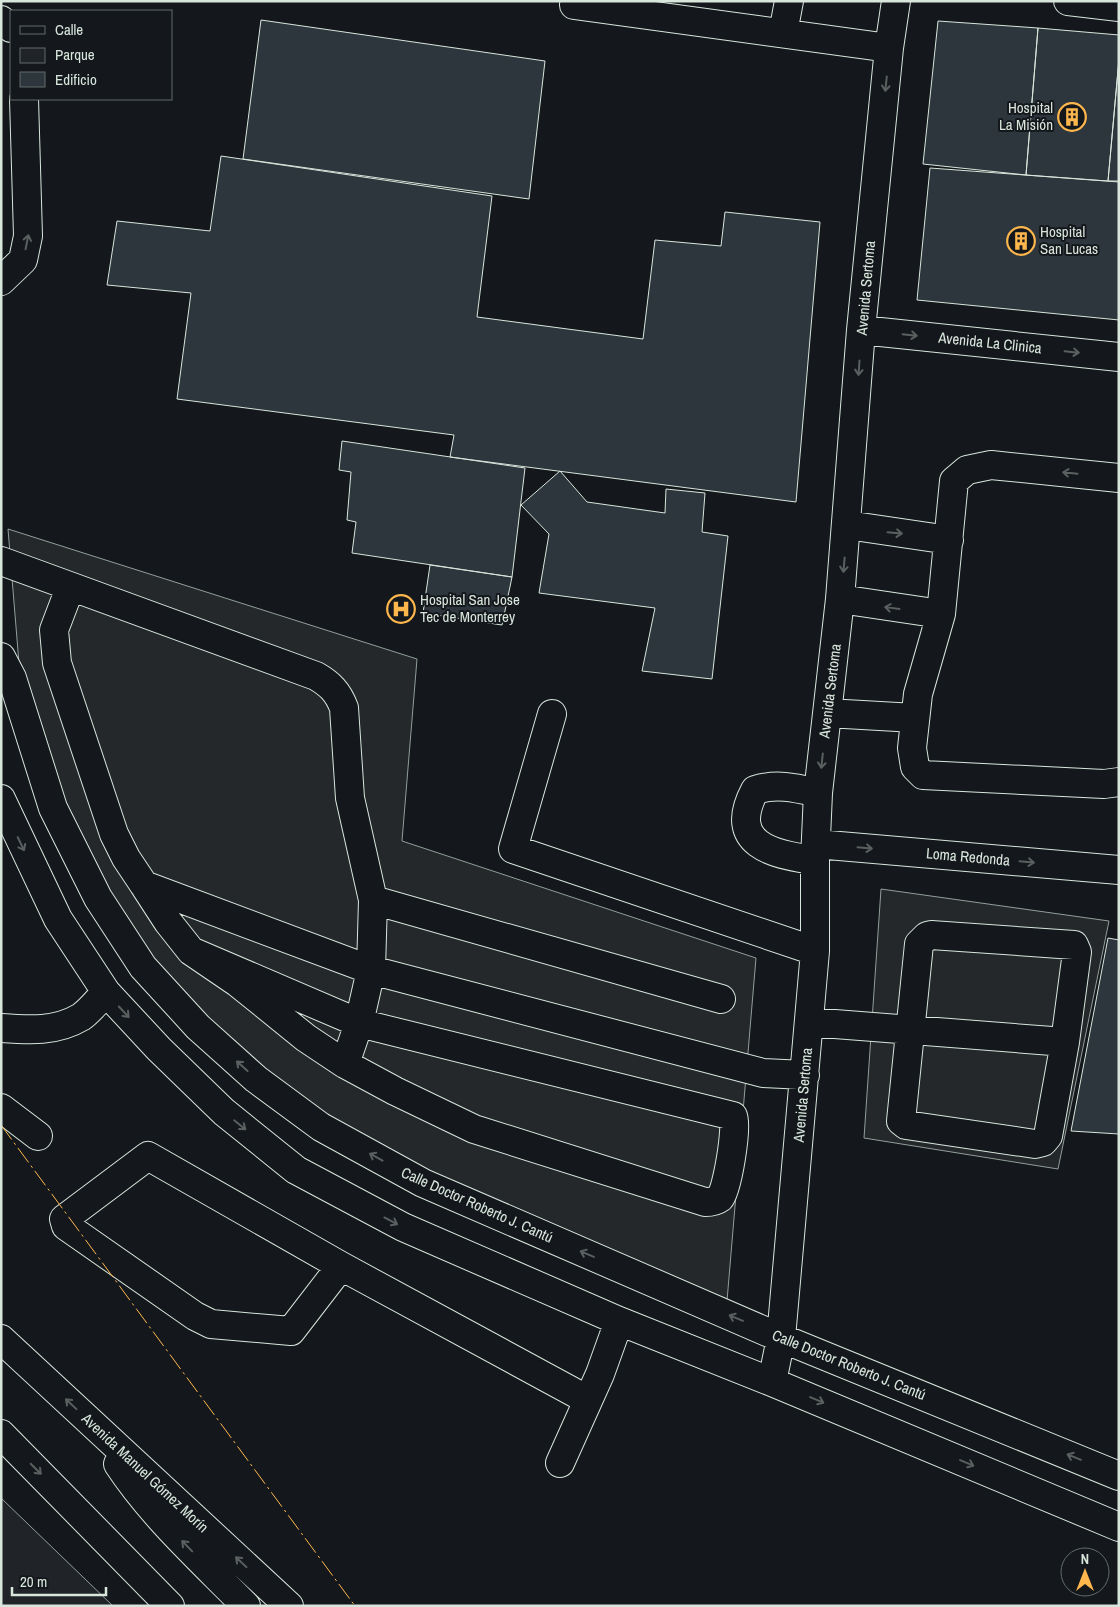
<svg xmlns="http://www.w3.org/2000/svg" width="1120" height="1607" viewBox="0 0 1120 1607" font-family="'Archivo Narrow',sans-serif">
	<rect width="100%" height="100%" fill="#14181c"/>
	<path fill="#202428" stroke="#939e99" d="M 1,1498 L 113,1606 L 1,1606 Z"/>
	<path fill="#24282b" stroke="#939e99" d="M 8,529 L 417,659 L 402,841 L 756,958 L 727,1301 L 397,1164 L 244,1059 L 174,994 L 79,843 L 21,688 Z
		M 881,889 L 1109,921 L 1058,1169 L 864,1138 Z"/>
	<path fill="#2c363c" stroke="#d8e6dc" d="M 261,20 L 545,61 L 529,199 L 243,159 Z
		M 938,21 L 1038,28 L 1026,175 L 923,164 Z
		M 1038,28 L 1119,35 L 1119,59 L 1108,181 L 1026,175 Z
		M 1119,59 L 1119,181 L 1108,181 Z
		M 221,156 L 492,196 L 477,317 L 643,339 L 655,240 L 721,246 L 725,212 L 820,222 L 796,502 L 450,457 L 454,435 L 177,399 L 191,293 L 107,285 L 117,221 L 210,231 Z
		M 930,168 L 1119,182 L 1119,320 L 917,300 Z
		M 342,441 L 525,468 L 512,577 L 352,553 L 356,522 L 347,520 L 351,472 L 339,470 Z
		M 560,471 L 587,502 L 665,513 L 666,489 L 705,493 L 702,532 L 728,536 L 712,679 L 642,671 L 655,608 L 539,593 L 549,534 L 521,505 Z
		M 430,565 L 512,577 L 502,625 L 423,613 Z
		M 1108,938 L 1119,940 L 1119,1134 L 1071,1131 Z"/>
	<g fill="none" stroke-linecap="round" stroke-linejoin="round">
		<defs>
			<path id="minor" d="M 1068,1 L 1119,7
				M 574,5 L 889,48
				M 1,20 L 11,28
				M 783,33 L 789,1
				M 1,281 L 23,260 L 28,236 L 24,99
				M 861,330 L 1119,357
				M 1119,478 L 991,465 L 967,470 L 954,481 L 941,614 L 918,694 L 912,748 L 915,767 L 923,775 L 1104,784 L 1119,782
				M 847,525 L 949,540
				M 1,561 L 316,676 C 330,684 338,692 344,708 L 350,798 L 373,900 L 371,970 L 359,1023 L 345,1064
				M 70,588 L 54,630 L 57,663 L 114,834 L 126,858 L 144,885 L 371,970 L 763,1073 L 805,1075
				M 840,599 L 941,614
				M 1,657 L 12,678 L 53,808 L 98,898 L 143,967 L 198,1027 L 256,1079 L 321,1127 L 423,1183 L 781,1338 L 1119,1476
				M 827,713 L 915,718
				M 552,714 L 513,849 L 815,951
				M 1,799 L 58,919 L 106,992 L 159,1049 L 224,1112 L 296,1170 L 403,1227 L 619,1321 L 772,1382 L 1119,1527
				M 816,844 L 1119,870
				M 815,860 C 773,855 726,844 755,790 C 777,783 796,788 818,793
				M 144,885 L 168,922 L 191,951 L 238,983 L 306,1038 L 345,1064 L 395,1091 L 474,1129 L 705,1202 C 710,1202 716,1201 720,1198 C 727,1191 738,1125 733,1116 L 359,1023 L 191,951
				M 373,900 L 721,999
				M 931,935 L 1074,945 L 1077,952 L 1065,1042 L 1048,1136 L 1043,1142 L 1035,1144 L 906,1125 L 901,1121 L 919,944 L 927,936 Z
				M 809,1022 L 1065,1042
				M 1,1028 C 29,1030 56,1032 81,1017 C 90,1011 98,1000 106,992
				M 1,1108 L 38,1136
				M 341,1266 L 291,1331 L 211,1324 L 195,1316 L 66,1226 L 64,1219 L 148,1156 L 341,1266 L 588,1400
				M 772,1382 L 781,1338 L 815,951 L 815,860 L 818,793 L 840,599 L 861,330 L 889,48 L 896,1
				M 560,1463 L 600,1374 L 619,1321"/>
			<path id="highway" d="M 1,1339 L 289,1606
				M 1,1434 L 170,1606
				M 118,1464 C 153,1517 201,1560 246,1606"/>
		</defs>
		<use href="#minor" stroke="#d8e6dc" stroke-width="30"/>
		<use href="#highway" stroke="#d8e6dc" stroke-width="30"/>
		<use href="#minor" stroke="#14181c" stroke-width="28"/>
		<use href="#highway" stroke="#14181c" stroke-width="28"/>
		<path stroke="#ffb74d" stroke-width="1" stroke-dasharray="18 4 2.5 4" stroke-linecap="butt" d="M 1,1125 L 355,1606"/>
	</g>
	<defs><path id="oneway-shaft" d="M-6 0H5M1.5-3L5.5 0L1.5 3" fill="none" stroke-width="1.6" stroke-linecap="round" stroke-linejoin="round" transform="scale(1.25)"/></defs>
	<g stroke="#59605f">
		<use href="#oneway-shaft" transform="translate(886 84) rotate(96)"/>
		<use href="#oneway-shaft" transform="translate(27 242) rotate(-79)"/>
		<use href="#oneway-shaft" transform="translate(910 335) rotate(6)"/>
		<use href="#oneway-shaft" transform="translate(1072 352) rotate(6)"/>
		<use href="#oneway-shaft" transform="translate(859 368) rotate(94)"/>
		<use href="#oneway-shaft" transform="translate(1070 473) rotate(-174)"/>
		<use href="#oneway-shaft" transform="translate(895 533) rotate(5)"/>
		<use href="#oneway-shaft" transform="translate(844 565) rotate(95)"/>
		<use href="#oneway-shaft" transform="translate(892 608) rotate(-172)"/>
		<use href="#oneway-shaft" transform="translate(822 761) rotate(96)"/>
		<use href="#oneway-shaft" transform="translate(21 844) rotate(64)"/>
		<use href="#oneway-shaft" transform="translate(865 848) rotate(5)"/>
		<use href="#oneway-shaft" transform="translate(1027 862) rotate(5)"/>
		<use href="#oneway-shaft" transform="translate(124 1012) rotate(47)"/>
		<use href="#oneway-shaft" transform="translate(242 1066) rotate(-138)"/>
		<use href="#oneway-shaft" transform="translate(240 1125) rotate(39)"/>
		<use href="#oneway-shaft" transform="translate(376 1157) rotate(-151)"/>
		<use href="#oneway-shaft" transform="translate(391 1221) rotate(28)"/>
		<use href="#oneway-shaft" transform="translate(587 1254) rotate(-157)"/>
		<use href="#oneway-shaft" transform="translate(736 1318) rotate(-157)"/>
		<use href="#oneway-shaft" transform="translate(817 1400) rotate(23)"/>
		<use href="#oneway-shaft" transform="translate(71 1404) rotate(-137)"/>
		<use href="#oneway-shaft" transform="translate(1074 1457) rotate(-158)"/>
		<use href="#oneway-shaft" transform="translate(967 1463) rotate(23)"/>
		<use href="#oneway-shaft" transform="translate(36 1469) rotate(45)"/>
		<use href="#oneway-shaft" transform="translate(187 1546) rotate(-134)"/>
		<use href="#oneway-shaft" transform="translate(241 1562) rotate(-137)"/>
	</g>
	<defs>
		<symbol id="building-ring" viewBox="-11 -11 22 22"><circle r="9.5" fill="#14181c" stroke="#ffb74d" stroke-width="1.5"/><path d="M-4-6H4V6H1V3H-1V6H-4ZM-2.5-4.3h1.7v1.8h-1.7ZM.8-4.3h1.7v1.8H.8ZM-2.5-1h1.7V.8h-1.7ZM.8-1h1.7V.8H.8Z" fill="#ffb74d"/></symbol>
		<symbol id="hospital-ring" viewBox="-11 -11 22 22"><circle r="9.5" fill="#14181c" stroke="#ffb74d" stroke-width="1.5"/><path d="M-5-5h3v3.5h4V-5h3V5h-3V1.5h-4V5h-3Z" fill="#ffb74d"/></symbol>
	</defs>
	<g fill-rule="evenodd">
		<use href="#building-ring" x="1056" y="101" width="32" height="32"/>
		<use href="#building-ring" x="1005" y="225" width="32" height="32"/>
		<use href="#hospital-ring" x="385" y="593" width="32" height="32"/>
	</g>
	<g text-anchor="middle" stroke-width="4" stroke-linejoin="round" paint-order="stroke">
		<g font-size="15" fill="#d8e6dc" stroke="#14181c" text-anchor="start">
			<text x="1053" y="113" text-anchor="end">Hospital<tspan x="1053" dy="17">La Misión</tspan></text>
			<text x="1040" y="237">Hospital<tspan x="1040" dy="17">San Lucas</tspan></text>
			<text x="420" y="605">Hospital San Jose<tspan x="420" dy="17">Tec de Monterrey</tspan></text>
		</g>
		<g font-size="15" fill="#d8e6dc" stroke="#14181c">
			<text transform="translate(866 288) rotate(-85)" y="5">Avenida Sertoma</text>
			<text transform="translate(990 343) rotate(6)" y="5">Avenida La Clinica</text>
			<text transform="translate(830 691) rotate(-83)" y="5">Avenida Sertoma</text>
			<text transform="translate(968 857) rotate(5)" y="5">Loma Redonda</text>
			<text transform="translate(803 1095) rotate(-85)" y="5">Avenida Sertoma</text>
			<text transform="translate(477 1205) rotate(24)" y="5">Calle Doctor Roberto J. Cantú</text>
			<text transform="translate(849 1365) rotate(22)" y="5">Calle Doctor Roberto J. Cantú</text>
			<text transform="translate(145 1473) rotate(43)" y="5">Avenida Manuel Gómez Morín</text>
		</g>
	</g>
	<rect width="1120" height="1607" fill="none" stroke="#d8e6dc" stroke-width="5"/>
	<rect x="10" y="10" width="162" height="90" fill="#14181c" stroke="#626a69"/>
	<rect x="20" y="26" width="25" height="8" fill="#14181c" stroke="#626a69"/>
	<text x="55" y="35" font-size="15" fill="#d8e6dc">Calle</text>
	<rect x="20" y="48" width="25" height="15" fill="#202428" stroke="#626a69"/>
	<text x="55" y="60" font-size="15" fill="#d8e6dc">Parque</text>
	<rect x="20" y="72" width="25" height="15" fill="#2c363c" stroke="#626a69"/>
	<text x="55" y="85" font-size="15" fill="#d8e6dc">Edificio</text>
	<g transform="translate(1085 1572)"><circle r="24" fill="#14181c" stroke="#626a69"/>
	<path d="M0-4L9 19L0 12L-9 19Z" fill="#ffb74d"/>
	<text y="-8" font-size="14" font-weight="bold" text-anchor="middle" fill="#d8e6dc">N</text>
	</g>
	<path d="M12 1587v8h94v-8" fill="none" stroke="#d8e6dc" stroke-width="2.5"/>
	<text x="20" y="1587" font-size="15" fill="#d8e6dc" stroke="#14181c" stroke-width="4" paint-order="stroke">20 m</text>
</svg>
